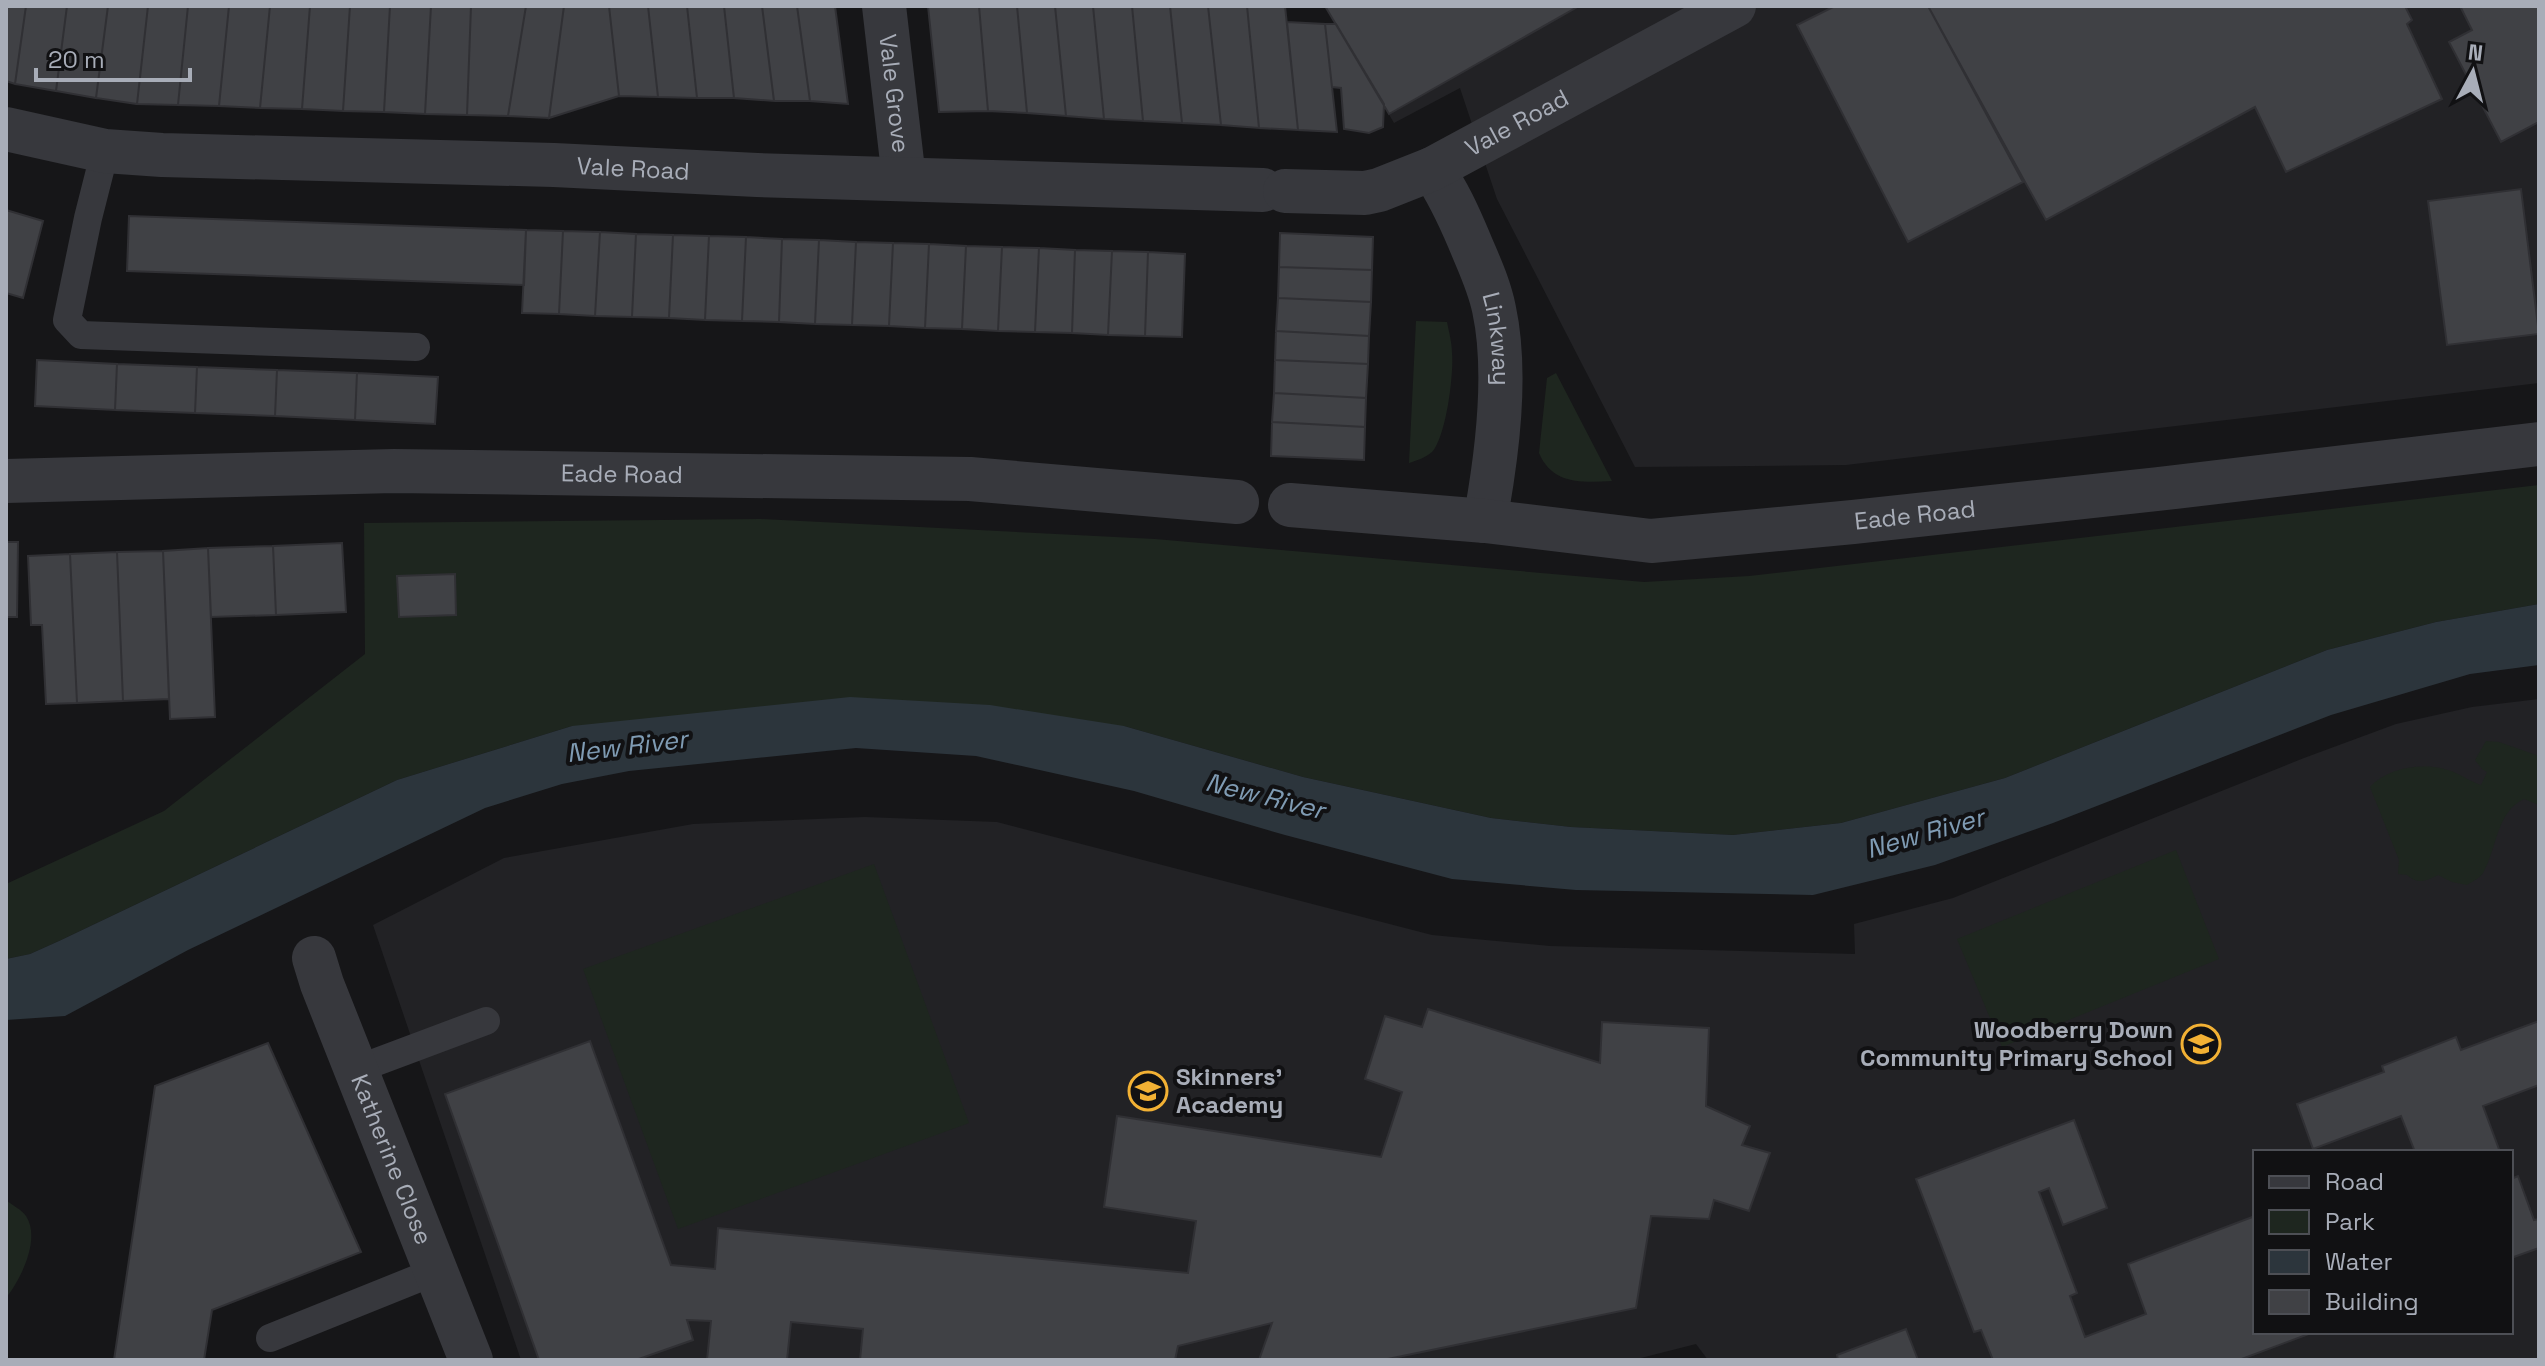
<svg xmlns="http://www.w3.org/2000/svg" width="2545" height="1366" viewBox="0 0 2545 1366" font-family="'Space Grotesk',sans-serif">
	<rect width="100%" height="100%" fill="#161618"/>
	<path fill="#222225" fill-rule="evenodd" d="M 1325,6 L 2539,6 L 2539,383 L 1846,465 L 1635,467 L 1497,199 L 1460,88 L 1394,123 Z
		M 2539,699 L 2539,1360 L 1708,1360 L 1696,1344 L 1633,1360 L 521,1360 L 373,925 L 504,858 L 693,824 L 865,817 L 997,822 L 1432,935 L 1550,946 L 1855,954 L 1854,924 L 1953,898 L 2304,758 L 2396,724 L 2472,707 ZM 2255,1152 L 2511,1152 L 2511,1332 L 2255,1332 Z"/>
	<path fill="#1e261f" d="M 1416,321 L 1447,322 C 1449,332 1452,343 1452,353 C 1454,374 1446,437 1432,452 C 1425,458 1418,460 1409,463 Z
		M 1556,373 L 1612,481 C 1581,483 1552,484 1539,453 L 1547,378 Z
		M 2539,485 L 2539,604 L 2436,622 L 2327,650 L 2005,778 L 1841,823 L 1733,835 L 1571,827 L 1491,818 L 1303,777 L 1124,726 L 572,726 L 397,780 L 59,941 L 30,954 L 6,959 L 6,884 L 164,811 L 365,654 L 364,523 L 760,519 L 1155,539 L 1644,582 L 1749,576 Z
		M 2486,741 L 2499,742 L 2539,756 L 2539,805 L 2524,799 C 2496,812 2497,849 2483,873 C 2480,878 2473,881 2467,885 L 2452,882 L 2438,875 C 2426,881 2418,885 2407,875 L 2398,874 L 2399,860 L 2370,787 C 2390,765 2432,761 2458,774 C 2466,778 2472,782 2481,785 L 2487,772 L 2482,769 L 2475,760 Z
		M 2176,850 L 2219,959 L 2002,1047 L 1957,939 Z
		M 874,864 L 969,1123 L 678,1229 L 583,969 Z
		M 6,1200 C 12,1205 22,1210 26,1216 C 41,1239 21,1279 6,1298 Z"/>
	<path fill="#2c353c" d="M 2539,604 L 2539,665 L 2470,674 L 2331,715 L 2053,823 L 1935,865 L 1813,895 L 1576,890 L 1452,879 L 1285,835 L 1134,791 L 976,756 L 856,748 L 629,771 L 562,784 L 485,808 L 188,950 L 65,1016 L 6,1020 L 6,959 L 30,954 L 59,941 L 397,780 L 572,726 L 850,697 L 990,705 L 1124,726 L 1303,777 L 1491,818 L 1571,827 L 1733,835 L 1841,823 L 2005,778 L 2327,650 L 2436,622 Z"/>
	<path fill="#404145" stroke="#303034" stroke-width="2" d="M 6,6 L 26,6 L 15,84 L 6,81 Z
		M 26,6 L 67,6 L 56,91 L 15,84 Z
		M 67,6 L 108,6 L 96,98 L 56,91 Z
		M 108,6 L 148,6 L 137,104 L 96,98 Z
		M 148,6 L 188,6 L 178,105 L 137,104 Z
		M 188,6 L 229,6 L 219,106 L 178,105 Z
		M 229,6 L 270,6 L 260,108 L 219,106 Z
		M 270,6 L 310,6 L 302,109 L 260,108 Z
		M 310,6 L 350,6 L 343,111 L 302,109 Z
		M 350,6 L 390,6 L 384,112 L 343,111 Z
		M 390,6 L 431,6 L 425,114 L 384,112 Z
		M 431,6 L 471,6 L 467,115 L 425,114 Z
		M 471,6 L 526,6 L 508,116 L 467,115 Z
		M 526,6 L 564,6 L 549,118 L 508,116 Z
		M 564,6 L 609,6 L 619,96 L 549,118 Z
		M 609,6 L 648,6 L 658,97 L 619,96 Z
		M 648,6 L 687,6 L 697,98 L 658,97 Z
		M 687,6 L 724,6 L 734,98 L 697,98 Z
		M 724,6 L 762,6 L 774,101 L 734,98 Z
		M 762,6 L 797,6 L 810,101 L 774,101 Z
		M 797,6 L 835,6 L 848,104 L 810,101 Z
		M 928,6 L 979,6 L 988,111 L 939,112 Z
		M 979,6 L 1017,6 L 1027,113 L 988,111 Z
		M 1017,6 L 1055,6 L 1066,116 L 1027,113 Z
		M 1055,6 L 1093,6 L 1104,119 L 1066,116 Z
		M 1093,6 L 1132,6 L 1143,121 L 1104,119 Z
		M 1132,6 L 1170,6 L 1182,123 L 1143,121 Z
		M 1170,6 L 1208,6 L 1221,125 L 1182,123 Z
		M 1208,6 L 1247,6 L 1259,128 L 1221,125 Z
		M 1247,6 L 1285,6 L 1298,130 L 1259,128 Z
		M 1325,6 L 1579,6 L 1389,114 Z
		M 1835,6 L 1928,6 L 2023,182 L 1908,242 L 1797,25 Z
		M 1928,6 L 2405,6 L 2412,20 L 2407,24 L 2442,99 L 2286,172 L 2255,107 L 2046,220 Z
		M 2460,6 L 2539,6 L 2539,122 L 2501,142 L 2449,42 L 2472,30 Z
		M 1287,22 L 1325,24 L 1337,132 L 1298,130 Z
		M 1325,24 L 1336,24 L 1384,104 L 1383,127 L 1369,133 L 1344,129 L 1341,88 L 1332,87 Z
		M 2521,189 L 2539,334 L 2447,345 L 2428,201 Z
		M 6,210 L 43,221 L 23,298 L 6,293 Z
		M 129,216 L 526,230 L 524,285 L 127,271 Z
		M 526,230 L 563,231 L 559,314 L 522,313 Z
		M 563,231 L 600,232 L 595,316 L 559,314 Z
		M 600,232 L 636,234 L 632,317 L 595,316 Z
		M 1280,233 L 1373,237 L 1372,270 L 1279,267 Z
		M 636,234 L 673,235 L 669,318 L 632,317 Z
		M 673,235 L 709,236 L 705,320 L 669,318 Z
		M 709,236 L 746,237 L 742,321 L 705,320 Z
		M 746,237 L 782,239 L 779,322 L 742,321 Z
		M 782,239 L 819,240 L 815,324 L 779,322 Z
		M 819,240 L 856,242 L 852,325 L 815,324 Z
		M 856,242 L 893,243 L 889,326 L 852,325 Z
		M 893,243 L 929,244 L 925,328 L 889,326 Z
		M 929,244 L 966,246 L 962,329 L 925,328 Z
		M 966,246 L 1002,247 L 998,331 L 962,329 Z
		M 1002,247 L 1039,248 L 1035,332 L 998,331 Z
		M 1039,248 L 1075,250 L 1072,333 L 1035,332 Z
		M 1075,250 L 1112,251 L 1108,335 L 1072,333 Z
		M 1112,251 L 1148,252 L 1145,336 L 1108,335 Z
		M 1148,252 L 1185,254 L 1182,337 L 1145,336 Z
		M 1279,267 L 1372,270 L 1371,302 L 1278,298 Z
		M 1278,298 L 1371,302 L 1369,336 L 1276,331 Z
		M 1276,331 L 1369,336 L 1368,364 L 1275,360 Z
		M 37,360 L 117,364 L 115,410 L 35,406 Z
		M 1275,360 L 1368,364 L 1366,398 L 1274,393 Z
		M 117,364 L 197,367 L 195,413 L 115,410 Z
		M 197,367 L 277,370 L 275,416 L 195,413 Z
		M 277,370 L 357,373 L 355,420 L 275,416 Z
		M 357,373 L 438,377 L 435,424 L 355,420 Z
		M 1274,393 L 1366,398 L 1365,427 L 1272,422 Z
		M 1272,422 L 1365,427 L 1364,460 L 1271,456 Z
		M 6,542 L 18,542 L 17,617 L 6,617 Z
		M 342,543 L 346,612 L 276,615 L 273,546 Z
		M 273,546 L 276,615 L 211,617 L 208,548 Z
		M 208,548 L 215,717 L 170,719 L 163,551 Z
		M 163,551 L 169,699 L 123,701 L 117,552 Z
		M 117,552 L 123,701 L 77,703 L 70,554 Z
		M 70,554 L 77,703 L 46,704 L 42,625 L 31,625 L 28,556 Z
		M 455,574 L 456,615 L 399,617 L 397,576 Z
		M 1428,1009 L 1600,1063 L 1602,1022 L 1709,1028 L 1706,1106 L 1750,1126 L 1742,1145 L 1770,1153 L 1749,1211 L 1714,1200 L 1709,1219 L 1651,1216 L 1636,1308 L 1383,1360 L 1259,1360 L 1272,1323 L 1178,1346 L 1175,1360 L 860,1360 L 863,1329 L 791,1322 L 787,1360 L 707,1360 L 711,1321 L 687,1320 L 693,1340 L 636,1360 L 539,1360 L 445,1094 L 590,1041 L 671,1265 L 715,1269 L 718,1228 L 1188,1273 L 1196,1221 L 1104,1207 L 1117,1116 L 1381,1157 L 1402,1092 L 1365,1079 L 1385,1016 L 1422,1027 Z
		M 2539,1021 L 2539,1085 L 2483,1106 L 2500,1152 L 2415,1152 L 2401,1116 L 2313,1149 L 2297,1104 L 2384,1072 L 2382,1066 L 2456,1037 L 2461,1050 Z
		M 268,1043 L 361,1252 L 212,1310 L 204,1360 L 114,1360 L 155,1086 Z
		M 2074,1120 L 2107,1208 L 2063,1225 L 2049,1188 L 2039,1192 L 2077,1293 L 2070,1296 L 2085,1337 L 2146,1314 L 2128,1264 L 2255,1216 L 2255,1332 L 2314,1332 L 2239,1360 L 1993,1360 L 1981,1330 L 1974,1332 L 1916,1179 Z
		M 2518,1176 L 2534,1220 L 2539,1219 L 2539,1248 L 2511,1258 L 2511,1179 Z
		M 1906,1329 L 1918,1360 L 1838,1360 L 1837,1355 Z"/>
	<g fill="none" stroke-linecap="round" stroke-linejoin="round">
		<path stroke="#37383d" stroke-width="28" d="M 105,151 L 88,218 L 67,320 L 81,335 L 416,347
			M 355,1070 L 486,1021
			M 270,1338 L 434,1272"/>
		<g stroke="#37383d" stroke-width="44">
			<path id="s1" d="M 884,6 L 904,179"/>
			<path id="s2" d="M 6,129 L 105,151 L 162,155 L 554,165 L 757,175 L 1263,190"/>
			<path id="s3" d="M 1432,169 C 1448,192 1458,214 1469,240 C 1478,262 1489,284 1494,309 C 1508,374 1497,456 1485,521"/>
			<path id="s4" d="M 1285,191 L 1365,193 L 1379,190 L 1432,169 L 1734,6"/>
			<path id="s5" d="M 6,481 L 394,471 L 970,479 L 1237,502"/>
			<path id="s6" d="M 1290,505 L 1485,521 L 1651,541 L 1853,522 L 2158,489 L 2539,444"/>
			<path id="s7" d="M 314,958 L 322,984 L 471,1360"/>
		</g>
	</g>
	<defs>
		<symbol id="school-ring" viewBox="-11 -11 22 22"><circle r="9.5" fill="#111113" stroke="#f2b134" stroke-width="1.5"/><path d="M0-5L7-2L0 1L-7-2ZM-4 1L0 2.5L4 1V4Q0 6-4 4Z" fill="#f2b134"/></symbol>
	</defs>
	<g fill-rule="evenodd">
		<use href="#school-ring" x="2179" y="1022" width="44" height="44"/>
		<use href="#school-ring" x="1126" y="1069" width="44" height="44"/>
	</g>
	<g text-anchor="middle" stroke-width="8" stroke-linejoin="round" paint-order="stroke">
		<g font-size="24" fill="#a8adb8" stroke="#111113">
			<text dy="8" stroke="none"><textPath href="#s1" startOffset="88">Vale Grove</textPath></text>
			<text dy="8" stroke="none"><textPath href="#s4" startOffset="248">Vale Road</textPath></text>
			<text dy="8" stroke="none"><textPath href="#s2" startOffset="630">Vale Road</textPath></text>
			<text dy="8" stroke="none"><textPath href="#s3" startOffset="184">Linkway</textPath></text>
			<text dy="8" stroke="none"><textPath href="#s5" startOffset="616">Eade Road</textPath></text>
			<text dy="8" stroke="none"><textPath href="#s6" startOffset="628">Eade Road</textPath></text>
			<text dy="8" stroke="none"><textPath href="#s7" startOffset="216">Katherine Close</textPath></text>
		</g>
		<g font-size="24" font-weight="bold" fill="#a8adb8" stroke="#111113" text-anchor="end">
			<text x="2173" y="1038">Woodberry Down<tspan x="2173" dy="28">Community Primary School</tspan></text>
			<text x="1176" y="1085" text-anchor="start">Skinners'<tspan x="1176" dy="28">Academy</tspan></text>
		</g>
		<g font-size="26" font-style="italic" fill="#7f9bb3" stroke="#111113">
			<text transform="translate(627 746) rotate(-7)" y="9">New River</text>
			<text transform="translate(1265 796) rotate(14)" y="9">New River</text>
			<text transform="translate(1925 833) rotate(-16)" y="9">New River</text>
		</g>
	</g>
	<rect width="2545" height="1366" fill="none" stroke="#a8adb8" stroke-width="16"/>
	<rect x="2253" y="1150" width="260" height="184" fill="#111113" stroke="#4d4f55" stroke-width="2"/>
	<rect x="2269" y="1176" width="40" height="12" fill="#37383d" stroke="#4d4f55" stroke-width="2"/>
	<text x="2325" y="1190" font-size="24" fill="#a8adb8">Road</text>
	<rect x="2269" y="1210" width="40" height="24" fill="#1e261f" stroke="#4d4f55" stroke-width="2"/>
	<text x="2325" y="1230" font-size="24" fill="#a8adb8">Park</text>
	<rect x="2269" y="1250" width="40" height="24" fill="#2c353c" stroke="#4d4f55" stroke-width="2"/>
	<text x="2325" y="1270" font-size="24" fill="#a8adb8">Water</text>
	<rect x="2269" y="1290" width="40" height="24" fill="#404145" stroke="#4d4f55" stroke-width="2"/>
	<text x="2325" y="1310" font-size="24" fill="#a8adb8">Building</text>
	<g transform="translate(2473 72) rotate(7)" stroke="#111113" stroke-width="6" paint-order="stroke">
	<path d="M0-6L14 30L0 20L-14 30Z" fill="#a8adb8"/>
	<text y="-12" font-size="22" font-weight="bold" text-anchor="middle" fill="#a8adb8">N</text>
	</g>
	<path d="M36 68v12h154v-12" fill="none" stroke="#a8adb8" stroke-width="4"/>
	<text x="48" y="68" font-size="24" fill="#a8adb8" stroke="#111113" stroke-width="6" paint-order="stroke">20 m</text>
</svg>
